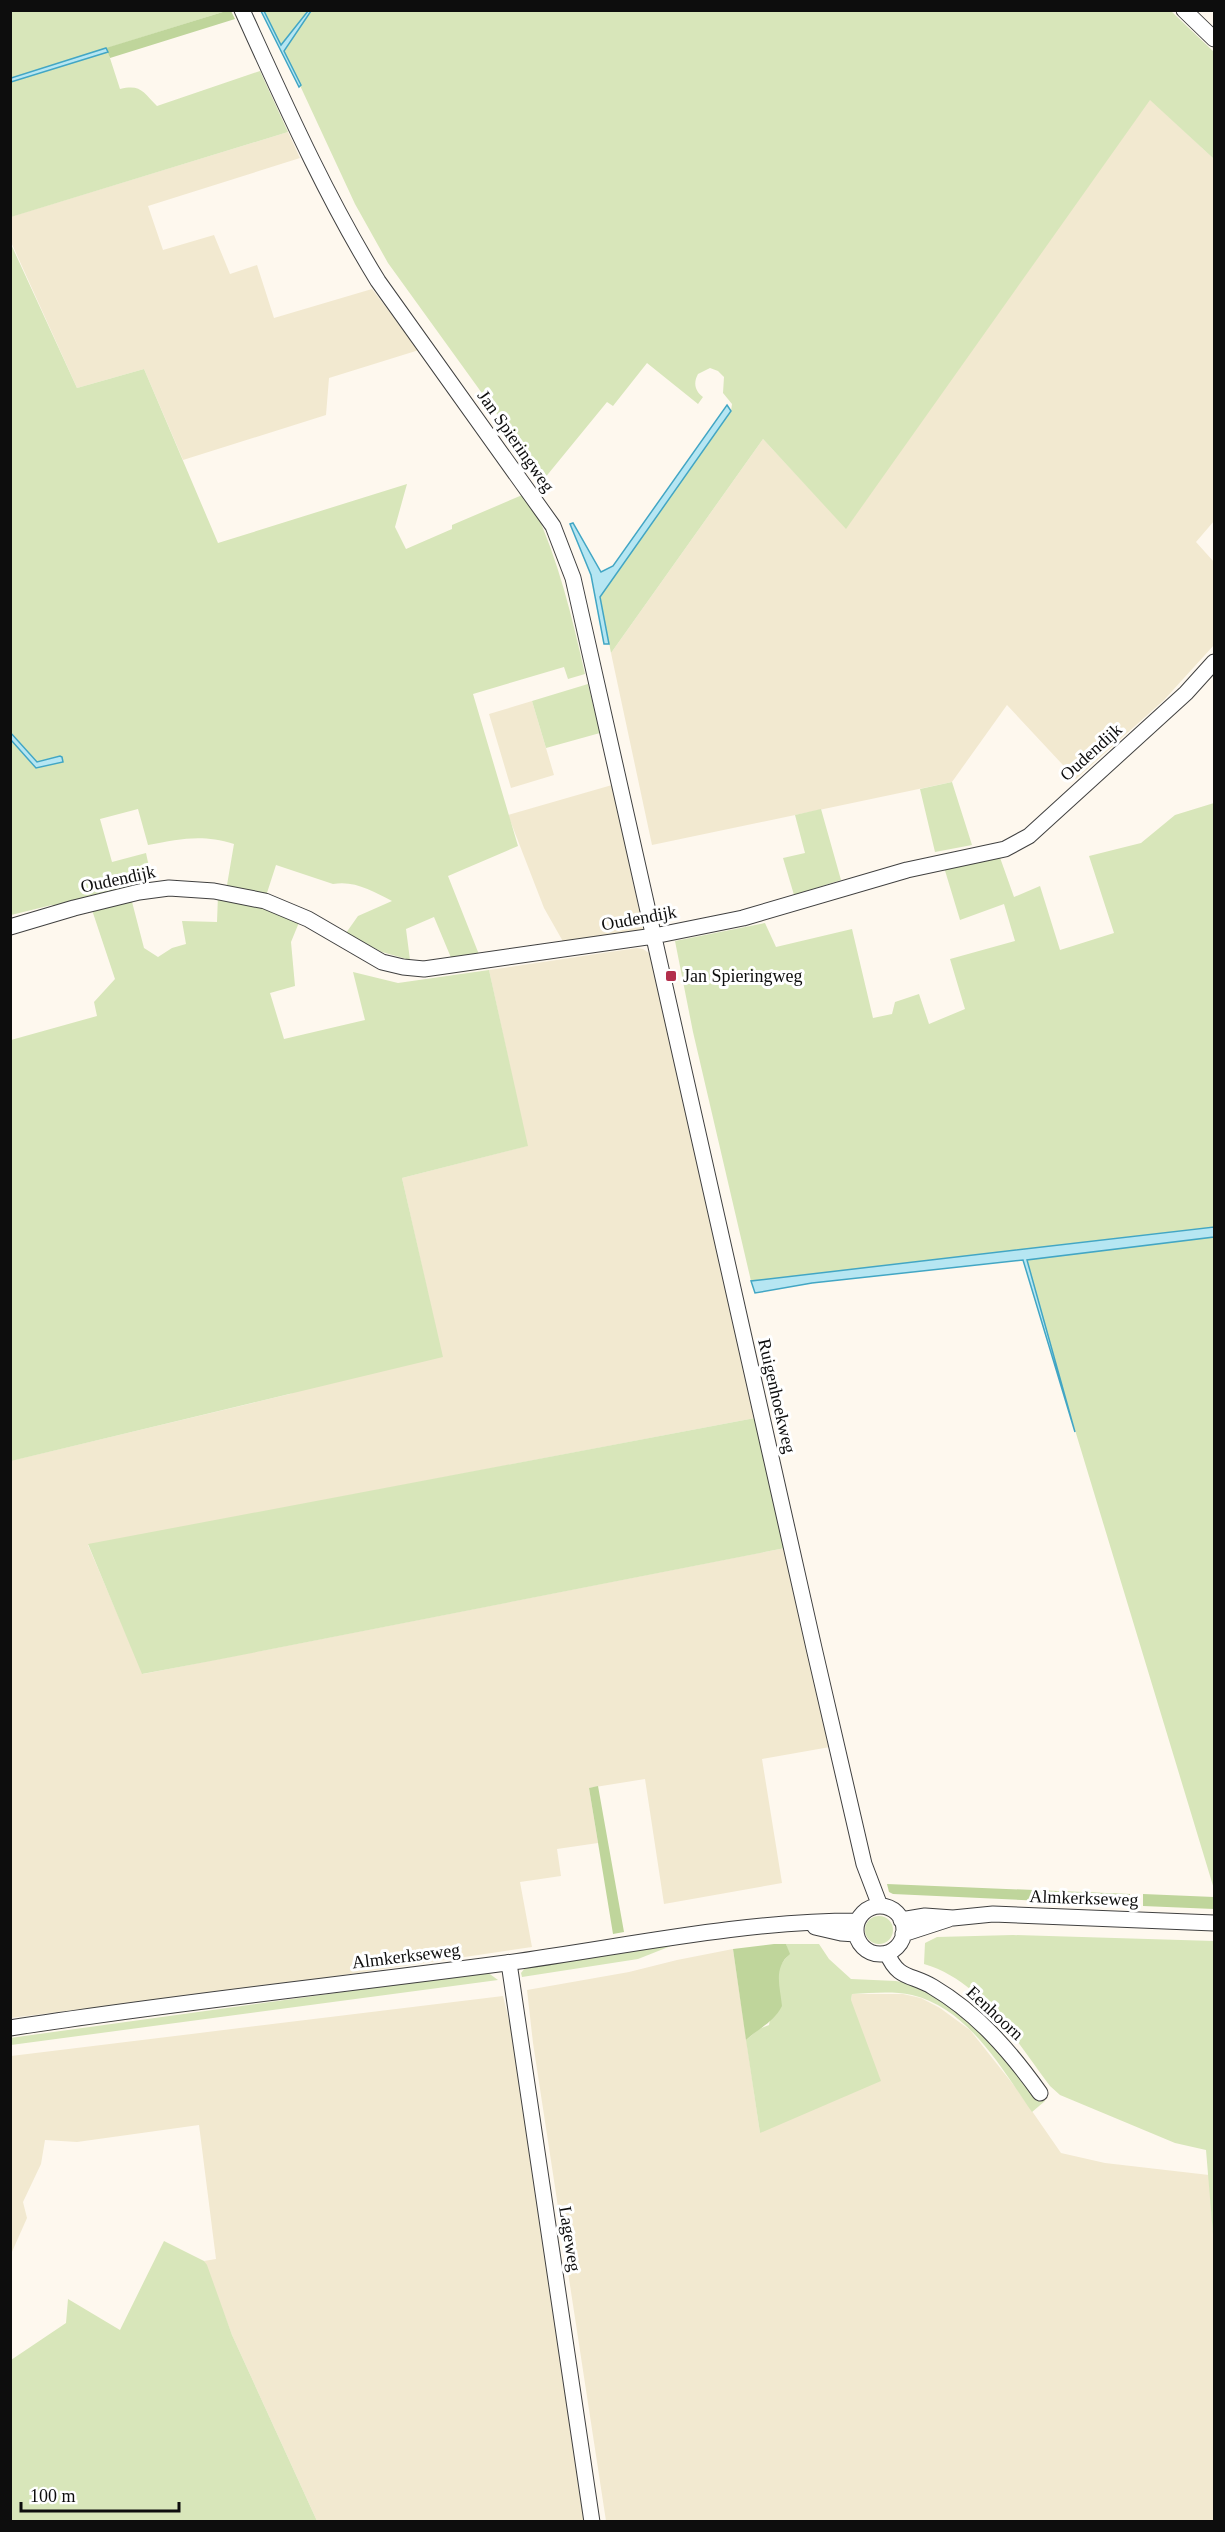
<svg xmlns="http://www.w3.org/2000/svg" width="1225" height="2532" viewBox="0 0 1225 2532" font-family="'Times New Roman',serif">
	<rect width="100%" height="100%" fill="#fef8ee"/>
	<path fill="#f2e9d0" d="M 1150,99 L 1214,159 L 1214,521 L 1196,542 L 1214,562 L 1214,645 L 1164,700 L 1076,779 L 1007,705 L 952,782 L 652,845 L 611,653 L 763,439 L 846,528 Z
		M 288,132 L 300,158 L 148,206 L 163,250 L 214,235 L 230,274 L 257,265 L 274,318 L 372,289 L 419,350 L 329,378 L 326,415 L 183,460 L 144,369 L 77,388 L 11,242 L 10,217 Z
		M 532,701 L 554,775 L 511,788 L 489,714 Z
		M 612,785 L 643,928 L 640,931 L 565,945 L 544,908 L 508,815 Z
		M 637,948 L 643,949 L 649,953 L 653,966 L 755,1418 L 88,1545 L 143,1674 L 785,1548 L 830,1747 L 762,1759 L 782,1883 L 664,1904 L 645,1779 L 589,1788 L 598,1843 L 557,1849 L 561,1876 L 520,1882 L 532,1947 L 297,1982 L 11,2018 L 10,1461 L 290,1394 L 435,1325 L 402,1178 L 527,1146 L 489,970 Z
		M 733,1949 L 760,2133 L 851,2000 L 852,1994 L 903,1994 L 921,1998 L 940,2008 L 970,2030 L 1016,2088 L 1061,2153 L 1105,2163 L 1209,2175 L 1214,2246 L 1214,2521 L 606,2521 L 533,2043 L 527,1990 L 629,1972 L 677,1960 Z
		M 503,1996 L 512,2032 L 586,2521 L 317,2521 L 232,2335 L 204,2261 L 216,2259 L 199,2125 L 77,2142 L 45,2140 L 41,2164 L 23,2202 L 27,2218 L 11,2254 L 11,2056 Z"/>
	<path fill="#d8e6ba" d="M 311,10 L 1171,11 L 1214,52 L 1214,159 L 1150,100 L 846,529 L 763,439 L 611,653 L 600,597 L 731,411 L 732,404 L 723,393 L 724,377 L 718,371 L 710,368 L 698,374 C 693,383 695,391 703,397 L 698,404 L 647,363 L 613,406 L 607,402 L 544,479 L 388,263 L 355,204 L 284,51 Z
		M 11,11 L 226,11 L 11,78 Z
		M 264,11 L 308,11 L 281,45 Z
		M 108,52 L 120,89 C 141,84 143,92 157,106 L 260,71 L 288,132 L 11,217 L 11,82 Z
		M 10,242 L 77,388 L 144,369 L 218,543 L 407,484 L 395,527 L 406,549 L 452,529 L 452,525 L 527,493 C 556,550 571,612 585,674 L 568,679 L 564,667 L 473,694 L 518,846 L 448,876 L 480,957 L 452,960 L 434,917 L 406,929 L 410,960 L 382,952 L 346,933 L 358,916 L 392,901 C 373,891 354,880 333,884 L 276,865 L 266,896 L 227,885 L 234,844 C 201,834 181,839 148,845 L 138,809 L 100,819 L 112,862 L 146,853 L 151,876 L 144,887 L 57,908 L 52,905 L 11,915 L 11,740 L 36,768 L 61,759 L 59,756 L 37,762 L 11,732 Z
		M 588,684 L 600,733 L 546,748 L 532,701 Z
		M 952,782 L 972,845 L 935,852 L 920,789 Z
		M 1214,803 L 1214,1227 L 751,1281 L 693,1032 L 675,941 L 765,923 L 776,947 L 852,929 L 873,1018 L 892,1014 L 895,1002 L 919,994 L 929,1024 L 965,1009 L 950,959 L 1015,941 L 1004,904 L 960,920 L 943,864 L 998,852 L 1014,897 L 1040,886 L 1060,950 L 1114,933 L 1089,856 L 1141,843 L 1175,815 Z
		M 821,809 L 841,880 L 794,895 L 783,858 L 805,853 L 795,815 Z
		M 218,895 L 233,897 L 300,920 L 291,942 L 295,986 L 270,993 L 284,1039 L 365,1020 L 353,972 L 398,983 L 489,970 L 528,1146 L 402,1178 L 443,1357 L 11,1461 L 11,1040 L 97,1016 L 94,1002 L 115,979 L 91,907 L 131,898 L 144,948 L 158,957 L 172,948 L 186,944 L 182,921 L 217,922 Z
		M 1214,1237 L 1214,1889 L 1045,1331 L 1027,1260 Z
		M 755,1418 L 785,1548 L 211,1661 L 142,1674 L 88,1544 Z
		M865 1930a14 14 0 1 1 28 0a14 14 0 1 1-28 0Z
		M 1013,1935 L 1214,1941 L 1214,2246 L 1206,2150 L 1175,2143 L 1060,2095 L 1050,2086 C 1015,2040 982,1981 924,1964 L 925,1943 L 937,1937 Z
		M 676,1944 L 638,1959 L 522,1977 L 521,1973 L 525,1968 Z
		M 786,1944 L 819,1944 L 829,1959 L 851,1979 L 896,1981 L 912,1984 L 962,2011 L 1045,2101 L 1032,2112 C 1002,2069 968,2008 912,1995 C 893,1991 872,1993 852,1994 L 851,2000 L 881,2081 L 760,2133 L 746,2040 L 759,2029 L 769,2025 L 779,1967 L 789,1954 Z
		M 487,1972 L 498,1980 L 11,2045 L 10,2038 Z
		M 164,2241 L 204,2261 L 207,2265 L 232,2335 L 317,2521 L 11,2521 L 11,2360 L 66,2323 L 68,2299 L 120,2330 Z"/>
	<path fill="#bfd59b" d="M 226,11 L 231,11 L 235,19 L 110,58 L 106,48 Z
		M 598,1786 L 624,1932 L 613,1934 L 589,1788 Z
		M 887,1884 L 1130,1894 L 1130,1905 L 893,1894 L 889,1892 Z
		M 1143,1894 L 1214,1897 L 1214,1909 L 1143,1906 Z
		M 774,1944 L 786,1944 L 790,1954 C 773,1968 780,1986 782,2006 C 773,2023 760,2027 746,2040 L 733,1949 Z"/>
	<path fill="#b6e6f2" stroke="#42a6c4" stroke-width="1.5" d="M 261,11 L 264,11 L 281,45 L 308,11 L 311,11 L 284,51 L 301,85 L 299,87 Z
		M 106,48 L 108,52 L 11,82 L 11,78 Z
		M 727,405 L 731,411 L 600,597 L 609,644 L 604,644 L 591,575 L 570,524 L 573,523 L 601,572 L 613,566 Z
		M 10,732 L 37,762 L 60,756 L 62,757 L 63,762 L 36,768 L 11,740 Z
		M 1214,1227 L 1214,1237 L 1027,1260 L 1075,1432 L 1023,1260 L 812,1283 L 755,1293 L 751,1281 Z"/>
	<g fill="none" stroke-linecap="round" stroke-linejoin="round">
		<defs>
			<path id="minor" d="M 242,10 C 284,102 325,195 378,281 L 553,526 L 573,578 L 814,1648 L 864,1864 L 880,1906
				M 1184,10 L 1214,39
				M 10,927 L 74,908 L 139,892 L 169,888 L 214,891 L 265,901 L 308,919 L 382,962 L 403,967 L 424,969 L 654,936 L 743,918 L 907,870 L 1005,849 L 1029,836 L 1186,693 L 1214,662
				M856 1930a24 24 0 1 1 48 0a24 24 0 1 1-48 0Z
				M 901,1920 L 925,1916 L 953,1918 L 993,1914 L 1214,1923
				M 815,1927 L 841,1933 L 856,1934
				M 903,1934 L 949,1919
				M 887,1953 C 898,1980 912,1974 933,1987 C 977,2013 1010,2051 1040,2093
				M 509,1963 L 592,2522
				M 10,2028 C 175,2002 341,1985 506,1963 C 623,1947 739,1921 857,1921"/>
		</defs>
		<use href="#minor" stroke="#404040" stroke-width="17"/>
		<use href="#minor" stroke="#fff" stroke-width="15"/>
	</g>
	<rect fill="#b32f4c" stroke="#fff" stroke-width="2" x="665" y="970" width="12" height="12" rx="3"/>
	<g text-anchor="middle" stroke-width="6" stroke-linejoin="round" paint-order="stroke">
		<g font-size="18" fill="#0d0d0d" stroke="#fff">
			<text transform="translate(516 441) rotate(55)" y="6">Jan Spieringweg</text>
			<text transform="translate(1091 752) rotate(-42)" y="6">Oudendijk</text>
			<text transform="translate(118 879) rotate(-12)" y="6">Oudendijk</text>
			<text transform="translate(639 918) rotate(-10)" y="6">Oudendijk</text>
			<text transform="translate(777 1396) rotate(77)" y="6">Ruigenhoekweg</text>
			<text transform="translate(1084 1898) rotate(2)" y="6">Almkerkseweg</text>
			<text transform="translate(406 1956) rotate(-7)" y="6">Almkerkseweg</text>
			<text transform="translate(995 2013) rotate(43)" y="6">Eenhoorn</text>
			<text transform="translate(570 2239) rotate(81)" y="6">Lageweg</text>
		</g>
		<g font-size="18" fill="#0d0d0d" stroke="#fff" text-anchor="start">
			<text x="683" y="982">Jan Spieringweg</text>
		</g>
	</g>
	<rect width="1225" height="2532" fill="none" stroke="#0d0d0d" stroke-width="24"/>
	<path d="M21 2502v9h158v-9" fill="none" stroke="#0d0d0d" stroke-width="3"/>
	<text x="30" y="2502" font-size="18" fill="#0d0d0d" stroke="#ffffff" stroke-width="4.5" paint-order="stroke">100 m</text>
</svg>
